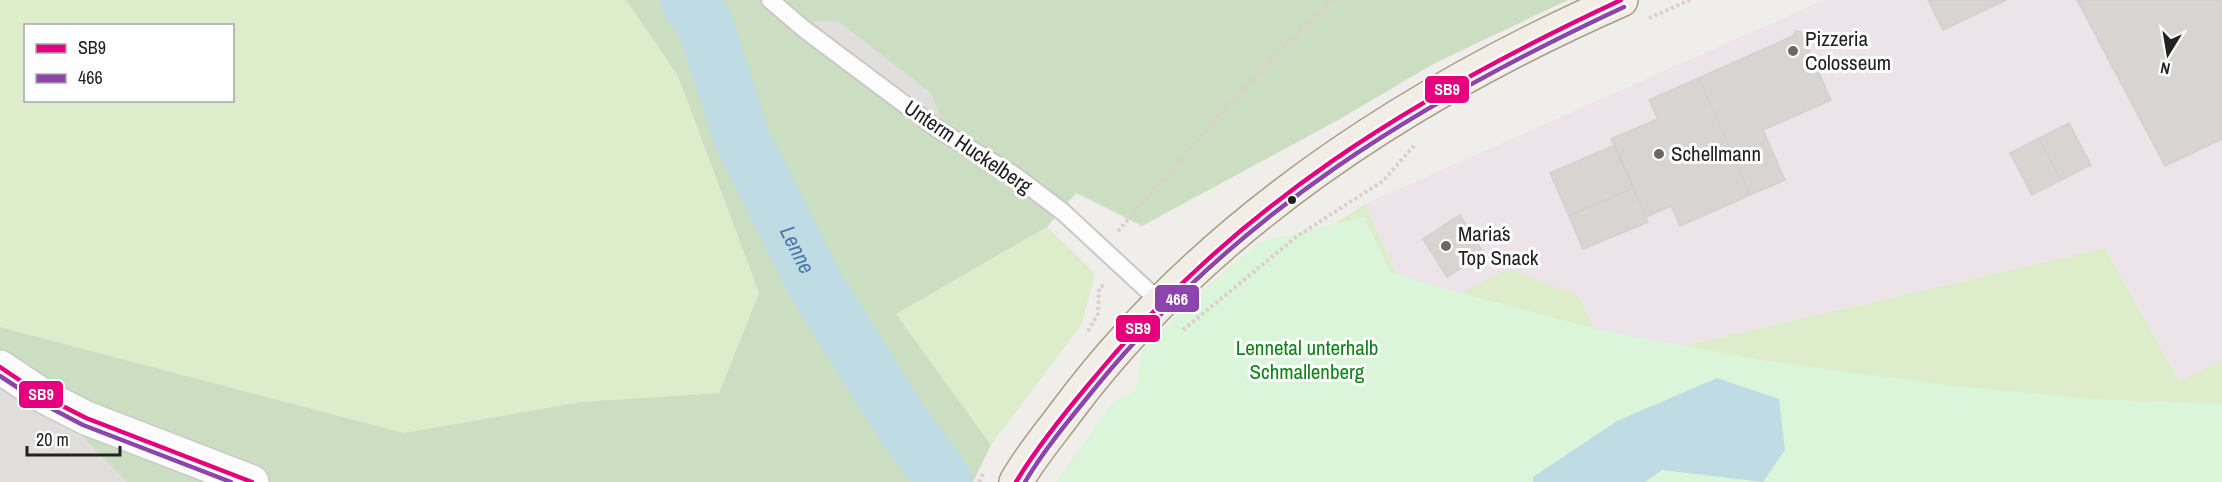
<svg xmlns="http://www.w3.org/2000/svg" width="2222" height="482" viewBox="0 0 2222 482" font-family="'Archivo Narrow',sans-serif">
	<rect width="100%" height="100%" fill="#f0eeeb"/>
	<path fill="#dfdedc" d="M 0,353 L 111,465 L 127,482 L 0,482 Z"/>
	<path fill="#ede4e9" d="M 1824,0 L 2222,0 L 2222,361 L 2179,381 L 2105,248 L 1610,363 L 1415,316 L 1365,204 Z"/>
	<path fill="#ddeccb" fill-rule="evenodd" d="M 0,0 L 626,0 L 678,76 L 759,293 L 719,393 L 581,402 L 404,433 L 0,327 ZM 26,26 L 232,26 L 232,100 L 26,100 Z
		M 1365,204 L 1415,316 L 1509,269 L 1578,295 L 1610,363 L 2105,248 L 2179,381 L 2222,361 L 2222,482 L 1072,482 L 1256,275 Z
		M 1047,227 L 1095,273 L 1082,324 L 991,445 L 896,314 Z"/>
	<path fill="#cbdec1" d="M 626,0 L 1568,0 L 1435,63 L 1340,119 L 1142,226 L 1076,193 L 1047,227 L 896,314 L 991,445 L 973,482 L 127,482 L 0,352 L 0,327 L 404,433 L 581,402 L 719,393 L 759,293 L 678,76 Z"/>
	<path fill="#daf5da" d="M 1364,217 L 1390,271 L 1435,286 L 1604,331 L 1767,361 L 1946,385 L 2091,399 L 2222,404 L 2222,482 L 1056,482 L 1112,403 L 1135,391 L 1143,349 L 1204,289 L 1261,241 Z"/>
	<path fill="#e0dfde" d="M 811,21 L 838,21 L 931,93 L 943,123 Z"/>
	<path fill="#bfdbe3" d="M 1717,378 L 1779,399 L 1785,450 L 1763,482 L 1662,470 L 1645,482 L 1533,482 L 1533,477 L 1617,421 Z"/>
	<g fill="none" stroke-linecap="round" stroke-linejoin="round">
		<path stroke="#bfdbe3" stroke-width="56" id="s1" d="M 688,0 L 706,26 L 742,139 L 816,286 L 900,420 L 945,482"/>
	</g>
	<path fill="#d7d4d2" stroke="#d3d0cc" stroke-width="1.5" d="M 1928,0 L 2006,0 L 1943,30 Z
		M 2077,0 L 2222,0 L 2222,139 L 2165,166 Z
		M 1795,31 L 1801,32 L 1831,100 L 1763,130 L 1785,180 L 1750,195 L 1699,78 L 1793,36 Z
		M 1699,78 L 1750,195 L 1680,226 L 1671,206 L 1646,217 L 1611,139 L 1658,119 L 1649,100 Z
		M 2069,123 L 2091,165 L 2061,180 L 2039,138 Z
		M 2039,138 L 2061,180 L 2032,195 L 2010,153 Z
		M 1615,145 L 1634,187 L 1569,216 L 1550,173 Z
		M 1633,188 L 1648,222 L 1583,249 L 1569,216 Z
		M 1460,215 L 1484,254 L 1447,277 L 1423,239 Z"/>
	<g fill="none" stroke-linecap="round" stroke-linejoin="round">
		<defs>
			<path id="service" d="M 770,0 L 804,29 L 939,130 L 1014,175 L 1063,212 L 1160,302"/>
			<path id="tertiary" d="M 0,367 L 45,397 L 86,418 L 252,482"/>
			<path id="primary" d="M 1016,482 C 1030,457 1049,435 1066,412 C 1205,225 1410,93 1621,0"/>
		</defs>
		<use href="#service" stroke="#c9c8c7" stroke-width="20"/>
		<use href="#tertiary" stroke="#c9c8c7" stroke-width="36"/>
		<use href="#primary" stroke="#a79c86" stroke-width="36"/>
		<path stroke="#dccecd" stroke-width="4" stroke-dasharray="3 3" stroke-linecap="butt" d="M 1649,18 L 1690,0
			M 1118,231 L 1232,100 L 1331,0
			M 1183,330 L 1296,237 L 1383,181 L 1414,146
			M 1088,331 L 1098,314 L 1099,288 L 1105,284
			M 979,482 L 984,472"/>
		<use href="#service" stroke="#fdfcfc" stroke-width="16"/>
		<use href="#tertiary" stroke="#fdfcfc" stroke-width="33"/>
		<use href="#primary" stroke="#f3ede7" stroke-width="33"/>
		<defs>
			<path id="bus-1" d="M 0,367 L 45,397 L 86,418 L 252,482
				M 1016,482 C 1037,447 1063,415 1089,384 C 1235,205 1415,96 1621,0"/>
			<path id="bus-2" d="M 0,376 L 41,403 L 83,425 L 231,482
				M 1025,482 C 1045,448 1071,418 1095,388 C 1240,210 1420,102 1624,7"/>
		</defs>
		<use href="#bus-1" stroke="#fff" stroke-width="9"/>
		<use href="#bus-2" stroke="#fff" stroke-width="9"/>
		<use href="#bus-1" stroke="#e5007d" stroke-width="4.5"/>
		<use href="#bus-2" stroke="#8e44ad" stroke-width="4.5"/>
	</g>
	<g fill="#6a6968" stroke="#fff" stroke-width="2">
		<circle cx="1793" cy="51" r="6"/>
		<circle cx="1659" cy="154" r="6"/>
		<circle cx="1446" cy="246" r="6"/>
	</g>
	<circle fill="#222" stroke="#fff" stroke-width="2" cx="1292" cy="200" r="5"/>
	<g text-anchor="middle" stroke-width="6" stroke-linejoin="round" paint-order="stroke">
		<g font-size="21" fill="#222" stroke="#fff" text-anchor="start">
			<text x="1805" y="46">Pizzeria<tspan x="1805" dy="24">Colosseum</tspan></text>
			<text x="1671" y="161">Schellmann</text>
			<text x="1458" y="241">Maria´s<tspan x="1458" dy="24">Top Snack</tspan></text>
		</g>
		<g font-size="21" fill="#222" stroke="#fff">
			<text transform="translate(968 147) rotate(34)" y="7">Unterm Huckelberg</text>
		</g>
		<g font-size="21" fill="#0c8416" stroke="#fff">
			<text x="1307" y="355">Lennetal unterhalb<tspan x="1307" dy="24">Schmallenberg</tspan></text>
		</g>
		<g font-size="22" font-style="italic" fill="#4a7aab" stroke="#fff">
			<text dy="8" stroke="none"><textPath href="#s1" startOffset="274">Lenne</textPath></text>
		</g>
	</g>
	<g stroke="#fff" stroke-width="2">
		<rect x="1424" y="75" width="46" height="29" rx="6" fill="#e5007d"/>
		<rect x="1154" y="284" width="46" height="29" rx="6" fill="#8e44ad"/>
		<rect x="1115" y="314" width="46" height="29" rx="6" fill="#e5007d"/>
		<rect x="18" y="380" width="46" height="29" rx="6" fill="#e5007d"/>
	</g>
	<g font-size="16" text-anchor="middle" font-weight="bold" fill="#fff">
		<text x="1447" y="95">SB9</text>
		<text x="1177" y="305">466</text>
		<text x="1138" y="334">SB9</text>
		<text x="41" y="400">SB9</text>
	</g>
	<rect x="24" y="24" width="210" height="78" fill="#ffffff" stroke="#a7a7a7" stroke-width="1.5"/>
	<rect x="36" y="44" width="30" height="9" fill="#e5007d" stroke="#a7a7a7" stroke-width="1.5"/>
	<text x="78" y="54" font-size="18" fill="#222222">SB9</text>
	<rect x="36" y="74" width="30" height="9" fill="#8e44ad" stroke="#a7a7a7" stroke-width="1.5"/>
	<text x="78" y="84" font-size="18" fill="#222222">466</text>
	<g transform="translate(2168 54) rotate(191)" stroke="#ffffff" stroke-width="4.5" paint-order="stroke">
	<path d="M0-4.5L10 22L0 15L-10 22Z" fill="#222222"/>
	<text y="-9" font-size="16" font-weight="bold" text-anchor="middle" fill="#222222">N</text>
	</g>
	<path d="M27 446v9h93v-9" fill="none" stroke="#222222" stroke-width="3"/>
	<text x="36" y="446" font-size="18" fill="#222222" stroke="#ffffff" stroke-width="4.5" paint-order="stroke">20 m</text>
</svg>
